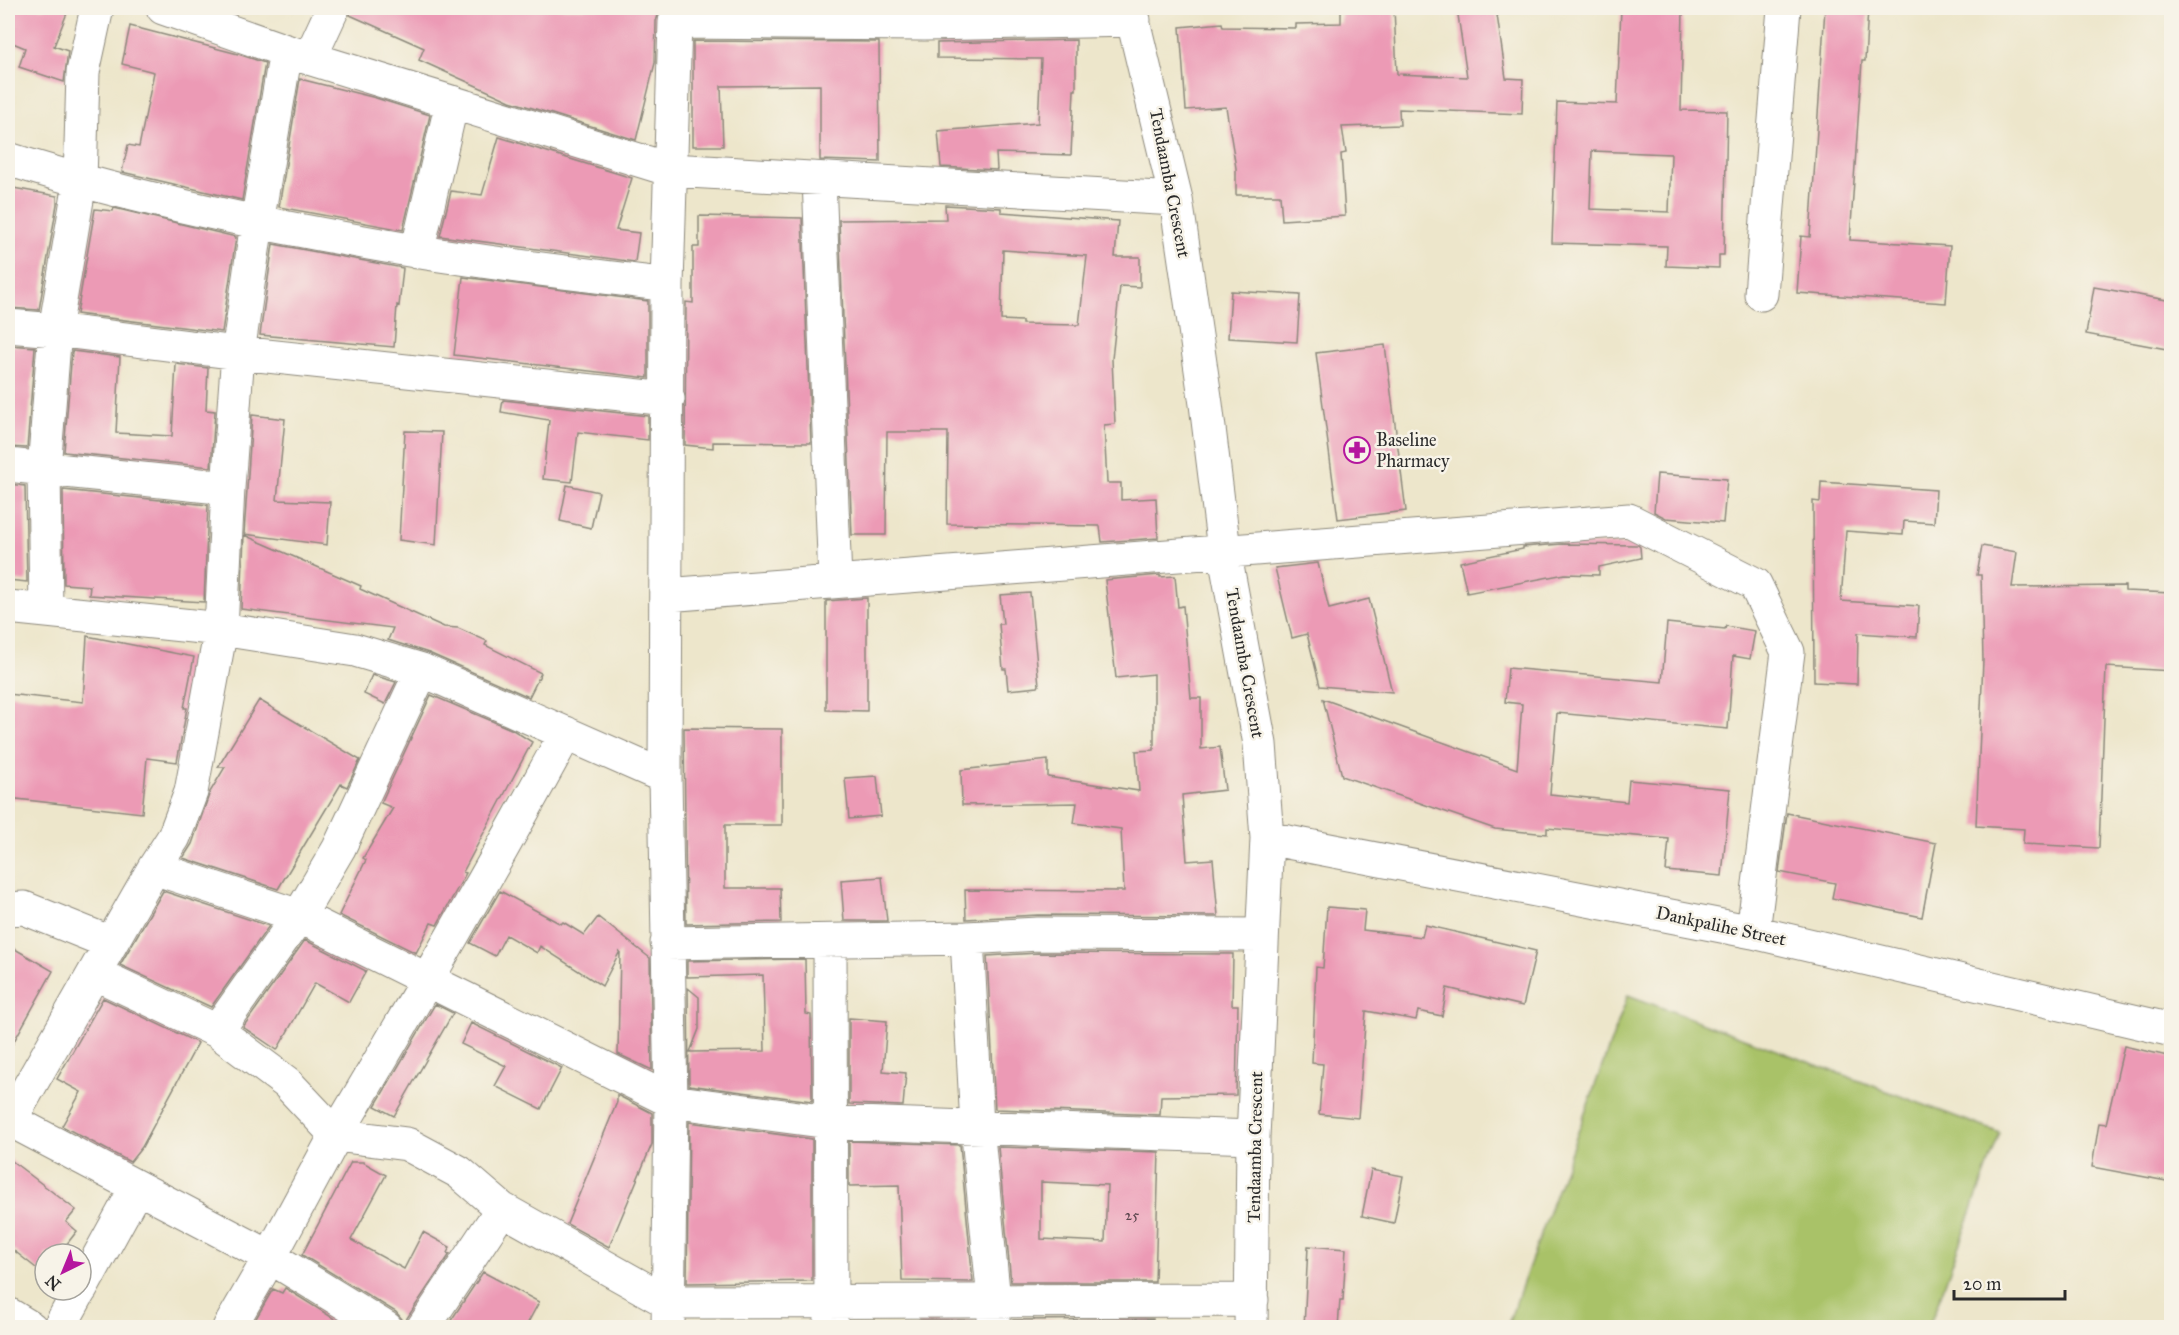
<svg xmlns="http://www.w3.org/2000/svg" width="2179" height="1335" viewBox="0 0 2179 1335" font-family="'IM FELL Great Primer',serif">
	<rect width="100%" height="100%" fill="#f7f3e8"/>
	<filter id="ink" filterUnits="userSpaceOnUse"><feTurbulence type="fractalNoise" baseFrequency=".0167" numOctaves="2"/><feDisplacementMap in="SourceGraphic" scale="12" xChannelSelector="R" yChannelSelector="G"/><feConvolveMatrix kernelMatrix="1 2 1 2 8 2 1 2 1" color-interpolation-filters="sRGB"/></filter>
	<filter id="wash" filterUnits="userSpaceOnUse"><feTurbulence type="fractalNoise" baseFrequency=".008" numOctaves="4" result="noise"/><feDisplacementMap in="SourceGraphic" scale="24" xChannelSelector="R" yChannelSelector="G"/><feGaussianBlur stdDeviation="1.35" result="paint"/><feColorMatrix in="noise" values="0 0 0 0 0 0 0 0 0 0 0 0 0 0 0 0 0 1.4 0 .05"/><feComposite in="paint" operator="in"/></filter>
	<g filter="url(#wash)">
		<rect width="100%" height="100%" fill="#ede6cb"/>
		<path fill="#a9c268" stroke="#6a764a" stroke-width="1.5" d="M 1628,995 L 2000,1133 L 1929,1327 L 1507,1327 Z"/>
		<g id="blocks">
			<path fill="#ec9ab5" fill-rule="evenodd" d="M 8,8 L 69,8 L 54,46 L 68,51 L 64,82 L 19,67 L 25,48 L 8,41 Z
				M 352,8 L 664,8 L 659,13 L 656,21 L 655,63 L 636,140 L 510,101 L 419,60 L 424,48 L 350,15 Z
				M 1341,8 L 1394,8 L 1397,74 L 1467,77 L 1457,8 L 1496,8 L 1506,78 L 1523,79 L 1522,114 L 1399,109 L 1400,125 L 1342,127 L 1346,153 L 1341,154 L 1345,216 L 1282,220 L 1280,195 L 1236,195 L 1236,168 L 1226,107 L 1186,110 L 1180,27 L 1222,23 L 1223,27 L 1296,28 L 1296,24 L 1341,23 Z
				M 1621,8 L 1683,8 L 1681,110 L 1727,111 L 1724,255 L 1719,255 L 1719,268 L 1666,266 L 1667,246 L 1552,243 L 1557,102 L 1617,104 ZM 1592,151 L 1671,154 L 1669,212 L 1590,209 Z
				M 1825,8 L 1868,8 L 1865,61 L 1862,61 L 1850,240 L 1950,246 L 1946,303 L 1797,293 L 1801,236 L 1810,237 Z
				M 130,26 L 238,54 L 265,63 L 242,200 L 122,172 L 128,145 L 139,147 L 154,72 L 122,64 Z
				M 1076,40 L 1076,90 L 1074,90 L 1071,155 L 996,153 L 997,170 L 941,167 L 938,131 L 1038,123 L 1041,59 L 937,58 L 937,43 Z
				M 693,41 L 879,42 L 880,162 L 820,160 L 820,85 L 721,86 L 723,146 L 693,146 Z
				M 300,79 L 376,98 L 430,115 L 403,230 L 279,207 Z
				M 499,137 L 632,178 L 616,230 L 639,233 L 635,262 L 440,236 L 451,191 L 482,195 Z
				M 8,187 L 57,196 L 57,204 L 39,310 L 8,308 Z
				M 945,205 L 1001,208 L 1001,212 L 1118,221 L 1115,257 L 1140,257 L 1140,287 L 1120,286 L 1112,359 L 1115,424 L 1104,425 L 1107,483 L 1121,483 L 1121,500 L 1156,498 L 1158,538 L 1102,542 L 1100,526 L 947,524 L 948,432 L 887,432 L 886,535 L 852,535 L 839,220 L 946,219 ZM 1003,250 L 1087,256 L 1079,325 L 1022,324 L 1022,321 L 1001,320 Z
				M 114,208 L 236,237 L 222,332 L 77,314 L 95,209 L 113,211 Z
				M 699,216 L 802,218 L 811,443 L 713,442 L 713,448 L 685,445 L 686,302 L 693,303 L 693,247 L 699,247 Z
				M 273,244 L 403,268 L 399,306 L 397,305 L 394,347 L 260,335 Z
				M 463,277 L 648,301 L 648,378 L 454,355 Z
				M 2094,287 L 2172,301 L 2172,350 L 2086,334 Z
				M 1231,291 L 1300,295 L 1297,342 L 1228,338 Z
				M 8,345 L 35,347 L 27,448 L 8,447 Z
				M 1385,345 L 1406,511 L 1338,519 L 1316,353 Z
				M 72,351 L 120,357 L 116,433 L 172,436 L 176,364 L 208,368 L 206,410 L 215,411 L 211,467 L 64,452 Z
				M 503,400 L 648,416 L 648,440 L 578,432 L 572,482 L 543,479 L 549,420 L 501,412 Z
				M 252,415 L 285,419 L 277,500 L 330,502 L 327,545 L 244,534 Z
				M 405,431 L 442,432 L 436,545 L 399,540 Z
				M 1657,474 L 1727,479 L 1723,523 L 1666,518 L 1654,512 Z
				M 1821,482 L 1936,490 L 1934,523 L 1904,521 L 1903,535 L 1846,531 L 1841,601 L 1919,606 L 1917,637 L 1858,633 L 1857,684 L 1814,682 L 1813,501 L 1820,502 Z
				M 8,484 L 25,486 L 27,582 L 8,580 Z
				M 567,485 L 599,492 L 591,528 L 560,521 Z
				M 63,490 L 208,505 L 204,602 L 89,595 L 90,586 L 64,584 Z
				M 244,535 L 361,586 L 360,589 L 444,627 L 458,628 L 487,641 L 485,645 L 541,673 L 529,697 L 429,653 L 388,640 L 393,628 L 241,609 Z
				M 1562,544 L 1638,545 L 1640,547 L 1641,558 L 1599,567 L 1599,575 L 1565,574 L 1467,593 L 1460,562 L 1523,549 L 1523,547 Z
				M 1982,546 L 2017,552 L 2012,587 L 2125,586 L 2125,591 L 2172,593 L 2172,671 L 2106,667 L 2099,848 L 2023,844 L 2024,829 L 1976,826 L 1983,660 L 1981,575 L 1977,575 Z
				M 1318,563 L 1329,609 L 1369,599 L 1392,692 L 1320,686 L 1307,634 L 1292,638 L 1275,568 Z
				M 1160,575 L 1160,577 L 1175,576 L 1178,607 L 1183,606 L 1191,698 L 1201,698 L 1201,749 L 1220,747 L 1225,790 L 1182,795 L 1187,861 L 1213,859 L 1218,916 L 1038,915 L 966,919 L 965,890 L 1124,891 L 1121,829 L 1074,823 L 1077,803 L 962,805 L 961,770 L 1048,760 L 1048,777 L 1139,791 L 1136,751 L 1154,750 L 1154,674 L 1116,678 L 1105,580 Z
				M 1030,593 L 1039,685 L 1038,687 L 1008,690 L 1006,669 L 1003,669 L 999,624 L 1003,624 L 1000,595 Z
				M 867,598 L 867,711 L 826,710 L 826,601 Z
				M 1667,623 L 1725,629 L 1726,626 L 1755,631 L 1750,659 L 1733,656 L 1728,729 L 1557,713 L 1550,794 L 1627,802 L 1629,780 L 1730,789 L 1722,876 L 1666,871 L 1669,839 L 1547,828 L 1547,834 L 1495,829 L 1342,776 L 1323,699 L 1517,769 L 1522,704 L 1505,702 L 1508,668 L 1662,682 Z
				M 87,636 L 194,657 L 184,708 L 187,708 L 177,762 L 147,758 L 142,813 L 8,798 L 8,694 L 83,702 Z
				M 372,675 L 396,682 L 385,704 L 364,694 Z
				M 431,695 L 513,730 L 532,742 L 463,872 L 466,873 L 437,925 L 431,923 L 416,953 L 339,915 L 366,860 L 363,858 L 393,808 L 381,803 Z
				M 259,700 L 360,760 L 347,787 L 341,784 L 278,889 L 183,858 L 192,844 L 210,792 L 225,767 L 218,767 Z
				M 684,728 L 782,729 L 782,825 L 725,825 L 725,888 L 780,888 L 781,922 L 686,924 Z
				M 877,776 L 881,816 L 849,819 L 845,778 Z
				M 1787,813 L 1936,843 L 1922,917 L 1832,898 L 1835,883 L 1779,872 Z
				M 882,877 L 887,921 L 844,921 L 841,880 Z
				M 163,891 L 269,926 L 211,1007 L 120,965 Z
				M 500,891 L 561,924 L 563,922 L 584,935 L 598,917 L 650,958 L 652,1070 L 618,1054 L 620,951 L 602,986 L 540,946 L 537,953 L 506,935 L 495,956 L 470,943 Z
				M 1327,907 L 1365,910 L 1363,930 L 1422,937 L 1425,925 L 1536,951 L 1523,1006 L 1447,988 L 1442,1016 L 1418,1011 L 1416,1020 L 1366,1011 L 1358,1118 L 1319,1114 L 1323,1064 L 1312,1063 L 1316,967 L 1323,968 Z
				M 305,940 L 366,971 L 349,1002 L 315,983 L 277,1050 L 243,1027 Z
				M 8,945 L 53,971 L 8,1052 Z
				M 1038,953 L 1233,954 L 1232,1005 L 1238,1005 L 1236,1095 L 1161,1096 L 1160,1115 L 995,1109 L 987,956 Z
				M 805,959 L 806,1014 L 811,1015 L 812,1101 L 689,1085 L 688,988 L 699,997 L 699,1029 L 690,1052 L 765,1051 L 763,975 L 687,977 L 687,961 Z
				M 103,998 L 198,1043 L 142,1147 L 130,1162 L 62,1126 L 81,1092 L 57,1079 Z
				M 435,1004 L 453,1013 L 394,1116 L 375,1106 Z
				M 849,1018 L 887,1021 L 883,1071 L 906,1073 L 903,1106 L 849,1104 Z
				M 471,1023 L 562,1068 L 541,1109 L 495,1086 L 506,1066 L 461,1044 Z
				M 2124,1046 L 2172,1057 L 2172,1182 L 2092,1167 L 2099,1123 L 2106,1124 Z
				M 617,1095 L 652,1113 L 652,1144 L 609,1247 L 567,1224 L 617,1102 Z
				M 689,1122 L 812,1139 L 812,1281 L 687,1283 Z
				M 849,1141 L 960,1145 L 973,1282 L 902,1281 L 899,1185 L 849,1186 Z
				M 998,1147 L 1159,1152 L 1155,1282 L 1011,1282 ZM 1041,1182 L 1107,1185 L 1105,1242 L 1041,1239 Z
				M 8,1158 L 76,1210 L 66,1222 L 77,1231 L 59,1254 L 45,1254 L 45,1275 L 8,1246 Z
				M 351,1162 L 363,1162 L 386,1175 L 351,1240 L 404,1269 L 423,1232 L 450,1247 L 447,1253 L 450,1254 L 407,1318 L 404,1327 L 402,1319 L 396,1312 L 302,1255 Z
				M 1371,1170 L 1403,1176 L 1394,1223 L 1362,1216 Z
				M 1308,1246 L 1346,1249 L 1343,1300 L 1340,1300 L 1338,1328 L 1304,1328 Z
				M 483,1272 L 539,1302 L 525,1328 L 446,1328 Z
				M 285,1288 L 349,1328 L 268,1328 L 255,1320 L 273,1289 L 282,1293 Z
				M 1153,1319 L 1153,1328 L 1013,1328 L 1013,1320 Z
				M 919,1320 L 975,1320 L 975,1328 L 919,1328 Z"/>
		</g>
	</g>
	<g filter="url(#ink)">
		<use href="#blocks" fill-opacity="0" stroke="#8c887b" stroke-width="1.5"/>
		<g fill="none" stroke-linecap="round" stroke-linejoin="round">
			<defs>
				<path id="minor" d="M 163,8 L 286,51 L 671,170 L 1176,199
					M 1130,8 L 1176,199 L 1206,404 L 1224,550 L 1260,744 L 1267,838 L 1253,1137 L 1251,1328
					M 310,58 L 333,8
					M 8,159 C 141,201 278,228 415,251 C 499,265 583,274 667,285
					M 819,179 L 835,581
					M 417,252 L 452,102
					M 1761,294 L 1784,8
					M 8,326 L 55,330 L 238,353 L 668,399
					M 8,465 L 228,488
					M 666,595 L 1629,520 L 1755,584 L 1788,652 L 1753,932
					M 8,607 L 221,629 L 355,650 L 422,670 L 665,777
					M 46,610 L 44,469 L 55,330 L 80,182 L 83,72 L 97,8
					M 566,733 C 492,869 415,1002 336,1135 L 407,1144 L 459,1172 L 502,1209 L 668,1302 L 1252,1300
					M 1267,838 L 1753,932 L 2172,1030
					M 154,868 L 299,916 L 671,1101 L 829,1122 L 1253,1137
					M 8,909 L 24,908 L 111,943
					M 830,941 L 831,1328
					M 667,943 L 967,938
					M 94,973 L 217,1031 L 287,1083 L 336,1135 L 270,1257 L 386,1328
					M 217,1031 L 299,916 L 339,848 L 422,670
					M 8,1119 L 137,1187
					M 8,1124 L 154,868 L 174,837 L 191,792 L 221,629 L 228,488 L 238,353 L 257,223 L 286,51
					M 81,1289 L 137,1187 L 270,1257 L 229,1328
					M 8,1314 L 31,1328
					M 59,1328 L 80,1290
					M 423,1328 L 502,1209
					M 668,1328 L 671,1101 L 665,777 L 667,285 L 675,22 L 925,24 L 1134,20
					M 994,1328 L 994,1301 L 977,1126 L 967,938 L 1038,934 L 1262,935"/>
			</defs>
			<use href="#minor" stroke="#8c887b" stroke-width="35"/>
			<use href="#minor" stroke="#fff" stroke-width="33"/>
		</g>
	</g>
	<defs>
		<symbol id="pharmacy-ring" viewBox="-11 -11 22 22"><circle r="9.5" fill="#f7f3e8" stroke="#b5179e" stroke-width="1.5"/><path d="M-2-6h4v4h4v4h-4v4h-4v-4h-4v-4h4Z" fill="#b5179e"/></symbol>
	</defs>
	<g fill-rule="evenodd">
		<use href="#pharmacy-ring" x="1342" y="435" width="30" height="30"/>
	</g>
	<g text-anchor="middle" stroke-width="5" stroke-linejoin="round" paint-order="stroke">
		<g font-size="15" fill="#5b474e">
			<text x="1132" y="1220">25</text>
		</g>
		<g font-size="18" fill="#2b2b2b" stroke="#f7f3e8">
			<text transform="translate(1170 183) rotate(79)" y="6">Tendaamba Crescent</text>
			<text transform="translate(1245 663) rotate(80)" y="6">Tendaamba Crescent</text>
			<text transform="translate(1721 926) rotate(12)" y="6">Dankpalihe Street</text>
			<text transform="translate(1255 1147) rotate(-89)" y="6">Tendaamba Crescent</text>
		</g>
		<g font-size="18" fill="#2b2b2b" stroke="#f7f3e8" text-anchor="start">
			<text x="1376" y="446">Baseline<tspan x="1376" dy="21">Pharmacy</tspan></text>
		</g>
	</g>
	<rect width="2179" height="1335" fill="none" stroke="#f7f3e8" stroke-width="30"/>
	<g transform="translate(63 1272) rotate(223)"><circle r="28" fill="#f7f3e8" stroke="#a5a39c" stroke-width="1.5"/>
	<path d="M0-4.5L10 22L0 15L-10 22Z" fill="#b5179e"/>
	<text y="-9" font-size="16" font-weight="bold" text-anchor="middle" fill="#2b2b2b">N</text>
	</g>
	<path d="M1954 1290v9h111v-9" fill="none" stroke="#2b2b2b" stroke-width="3"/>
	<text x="1963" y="1290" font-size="18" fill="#2b2b2b" stroke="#f7f3e8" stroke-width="4.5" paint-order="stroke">20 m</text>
</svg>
